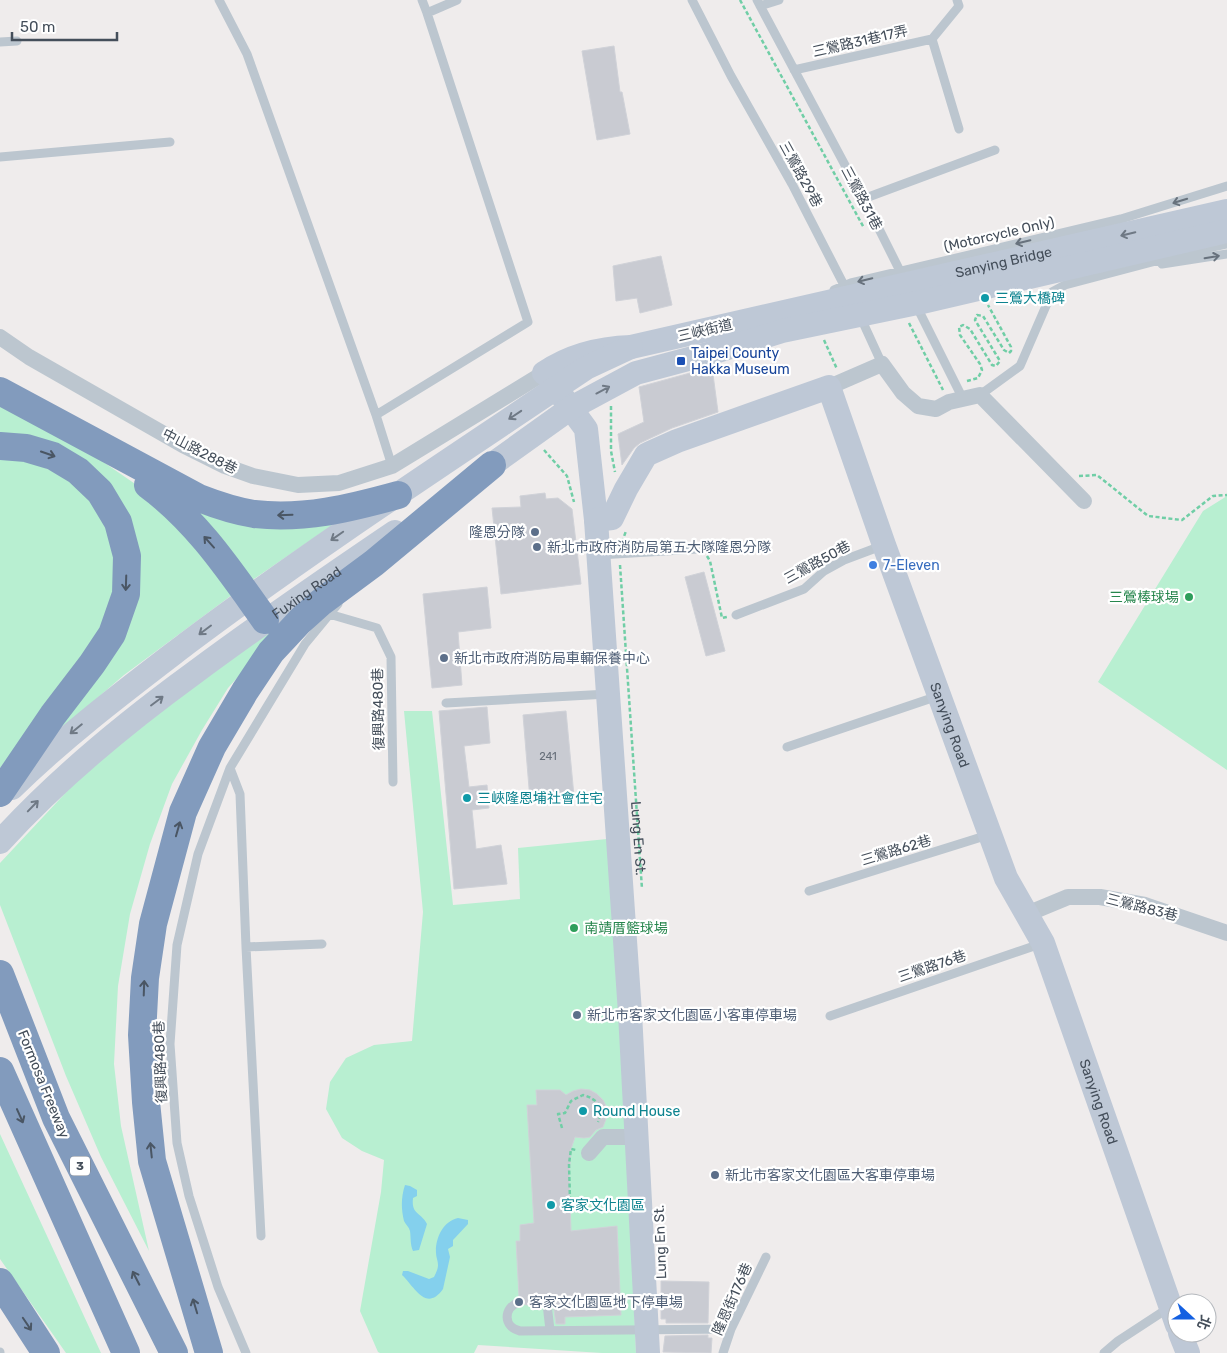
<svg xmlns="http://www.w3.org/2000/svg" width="1227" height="1353" viewBox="0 0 1227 1353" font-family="Rubik,'Noto Sans TC',sans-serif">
	<rect width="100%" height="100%" fill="#efecec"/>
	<path fill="#b8efd1" d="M 0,405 L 86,450 L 141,488 L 236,592 L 124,675 L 66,725 L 62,726 L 121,641 L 119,500 L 0,435 Z
		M 0,454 L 15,455 L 85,485 L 116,538 L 118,596 L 91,653 L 0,768 Z
		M 168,489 L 332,523 L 331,526 L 248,583 Z
		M 1227,496 L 1227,770 L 1098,682 L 1203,511 Z
		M 310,597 L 228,688 L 202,730 L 172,784 L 150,844 L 130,914 L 118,986 L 114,1064 L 121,1126 L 149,1251 L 101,1157 L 66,1076 L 0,905 L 0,863 L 72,786 L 104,756 Z
		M 404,711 L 432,711 L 453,905 L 520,899 L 518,848 L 607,839 L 620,957 L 636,1353 L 602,1353 L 478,1345 L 474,1353 L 380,1353 L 378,1352 L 360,1311 L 381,1192 L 384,1160 L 362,1151 L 342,1138 L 326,1109 L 330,1082 L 346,1058 L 374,1045 L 412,1041 L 423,912 Z
		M 0,1134 L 101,1353 L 66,1353 L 0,1259 Z"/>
	<path fill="#84d0ed" d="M 405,1185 L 410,1186 L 417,1190 L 417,1196 L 413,1198 C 411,1215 421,1212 427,1224 L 419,1250 L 413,1251 C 410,1244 411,1238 410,1231 C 409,1227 406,1225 404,1221 C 401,1209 401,1197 405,1185 Z
		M 458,1218 L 468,1220 L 468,1224 L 453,1240 L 453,1246 L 448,1249 L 450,1257 L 443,1289 C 426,1313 414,1286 402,1275 L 403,1271 L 408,1271 L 429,1279 L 434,1277 C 436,1273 438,1269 438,1265 C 438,1261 436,1257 436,1253 C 435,1239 443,1221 458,1218 Z"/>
	<path fill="#c9cbd2" stroke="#d0d2d8" d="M 614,46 L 620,92 L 622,92 L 630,134 L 597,140 L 582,51 Z
		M 661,256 L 672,305 L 640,313 L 637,298 L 616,301 L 613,266 Z
		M 712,367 L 718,412 L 672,428 L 640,443 L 634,448 L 622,465 L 618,434 L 644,422 L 639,387 Z
		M 545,493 L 546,499 L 558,498 L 572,509 L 581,584 L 501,594 L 492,508 L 521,507 L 520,496 Z
		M 704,572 L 725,651 L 706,656 L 685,577 Z
		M 487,587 L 491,628 L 458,632 L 462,685 L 432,688 L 423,594 Z
		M 487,707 L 490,743 L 464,746 L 469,787 L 487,785 L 489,808 L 472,810 L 476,849 L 501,845 L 507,884 L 454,889 L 439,711 Z
		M 566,711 L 574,796 L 530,800 L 523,715 Z
		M 581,1089 L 590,1090 L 597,1094 L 603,1100 L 607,1108 L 607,1116 L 603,1127 L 596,1130 L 590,1137 L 584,1138 L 575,1137 L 571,1149 L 569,1179 L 571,1231 L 617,1226 L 621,1315 L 565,1317 L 565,1324 L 556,1324 L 553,1303 L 550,1299 L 544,1299 L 541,1304 L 525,1305 L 524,1299 L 519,1296 L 516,1241 L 520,1241 L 520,1225 L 534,1223 L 527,1105 L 537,1105 L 536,1090 L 560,1090 L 566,1095 L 573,1091 Z
		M 661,1281 L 709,1282 L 708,1323 L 666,1323 L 666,1319 L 661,1319 Z
		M 708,1335 L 708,1338 L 712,1338 L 711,1353 L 663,1352 L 665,1336 Z"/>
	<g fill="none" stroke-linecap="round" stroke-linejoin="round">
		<g stroke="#70cea6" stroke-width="2.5" stroke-dasharray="4 2.5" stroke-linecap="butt">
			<path d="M 740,0 L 864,228"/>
			<path d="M 909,323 L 943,390"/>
			<path d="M 824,340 L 837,369"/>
			<path d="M 967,381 L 978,378 L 982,370 L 980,364 L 960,335 L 959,327 L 963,325 L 970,329 L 992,365 L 996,366 L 1000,361 L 975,320 L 977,315 L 983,316 L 1004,350 L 1009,353 L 1011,351 L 1011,347 L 988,305"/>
			<path d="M 611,406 L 611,451 L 615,472"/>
			<path d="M 544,450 L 567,476 L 574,502"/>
			<path d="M 1079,476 L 1097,475 L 1148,516 L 1182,520 L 1213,496 L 1227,495"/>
			<path d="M 622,542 L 626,531"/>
			<path d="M 707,556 L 710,561 L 722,618 L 727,617"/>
			<path id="s1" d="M 620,565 L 642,889"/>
			<path d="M 562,1128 L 558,1114 L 565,1113 L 571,1101 L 583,1095 C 597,1099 605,1107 598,1122"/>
			<path d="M 563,1200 L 570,1200 L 569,1164 L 571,1149 L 576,1150"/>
		</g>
		<path stroke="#bcc6cf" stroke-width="9" d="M 219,0 L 247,54 L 376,415 L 392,466
			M 422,0 L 427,13
			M 692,0 L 731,76 L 792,184 L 847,291
			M 757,0 L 877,225 L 902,275
			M 760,6 L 779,0
			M 932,39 L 959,6 L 957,0
			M 0,42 L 17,41
			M 794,70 L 932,39 L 959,129
			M 0,157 L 170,142
			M 863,199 L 995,150
			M 1162,264 L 1227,254
			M 834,290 L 851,283 L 1121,219 L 1227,186
			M 916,305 L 963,399
			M 860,316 L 882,364
			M 980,395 L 1020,366 L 1052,292 L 1065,285 L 1190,252 L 1227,244
			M 376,415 L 528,322 L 427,13 L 457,0
			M 599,555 L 698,549
			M 329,614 L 377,628 L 391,657 L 393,782
			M 736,615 L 804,589 L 824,571 L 844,560 L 884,545
			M 446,703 L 608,694
			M 787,747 L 938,696
			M 230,768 L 240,794 L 246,947 L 261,1236
			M 809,891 L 988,835
			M 246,947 L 322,944
			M 830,1016 L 1043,943
			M 519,1302 C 503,1308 503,1327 520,1331 L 731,1329
			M 547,1304 L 550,1330
			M 0,1352 L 0,1353
			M 246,1353 L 218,1287 L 189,1196 L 177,1143 L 170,1044 L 177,945 L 198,854 L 230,768 L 305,644 L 338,604
			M 723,1353 L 731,1329 L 766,1257
			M 1104,1353 L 1118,1341 L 1170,1307"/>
		<path stroke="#bcc6cf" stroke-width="16" d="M 0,337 L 29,357 L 183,445 L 225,466 L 253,476 L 298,485 L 339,483 L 392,466 L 544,373 L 550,380
			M 829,387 L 882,364 L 903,393 L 918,406 L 936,409 L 949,402 L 980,395 L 1084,501
			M 1027,914 L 1068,897 L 1100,897 L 1145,905 L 1227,933
			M 589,1153 L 603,1137 L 637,1137"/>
		<g stroke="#bec8d6" stroke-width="24">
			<path id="s2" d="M 544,373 C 569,356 600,348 631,347 L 1227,211"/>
			<path d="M 556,388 L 586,429 L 596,520 L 630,1013 L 648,1353"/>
			<path d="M 476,476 L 571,408 L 636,373 L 711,353 L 782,331 L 922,302 L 1227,231"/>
			<path id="s3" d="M 596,520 L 612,518 L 626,489 L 646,455 L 650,453 L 677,441 L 829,387 L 884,545 L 1006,878 L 1043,943 L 1177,1325"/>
			<path d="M 12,788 C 66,735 126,690 186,644 C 306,554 431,472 556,388 L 586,368 L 631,347"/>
			<path id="s4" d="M 0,842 C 58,778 124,724 194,673 C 260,624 327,578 395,532"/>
			<path d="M 1180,1333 L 1188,1353"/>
		</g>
		<path stroke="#829bbd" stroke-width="28" d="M 0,391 L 199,498 C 217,505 235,511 254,514 C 303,520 351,508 398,495
			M 0,446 L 26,448 L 53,456 L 78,471 L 100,492 L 118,522 L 127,556 L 126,594 L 112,634 L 92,664 L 53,715 L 0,793
			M 148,485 C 197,521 230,571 265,620
			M 0,974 L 56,1118 L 174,1353
			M 0,1071 L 126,1353
			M 0,1282 L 46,1353
			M 209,1353 L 152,1161 L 146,1102 L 142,1035 L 145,978 L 153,924 L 183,812 L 212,747 L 245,691 L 271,652 L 300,621 L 320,603 L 374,563 L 492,465"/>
	</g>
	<defs><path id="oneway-shaft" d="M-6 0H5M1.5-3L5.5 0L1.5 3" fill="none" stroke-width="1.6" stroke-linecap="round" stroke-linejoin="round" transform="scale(1.25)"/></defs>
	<g stroke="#68727d">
		<use href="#oneway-shaft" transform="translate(1180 201) rotate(163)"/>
		<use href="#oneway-shaft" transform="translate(1023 242) rotate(167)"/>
		<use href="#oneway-shaft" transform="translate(1212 257) rotate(-9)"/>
		<use href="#oneway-shaft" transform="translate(865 280) rotate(167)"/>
	</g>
	<g stroke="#6f7985">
		<use href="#oneway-shaft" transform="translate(1128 234) rotate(167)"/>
		<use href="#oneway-shaft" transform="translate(603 390) rotate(-28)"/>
		<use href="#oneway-shaft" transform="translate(515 415) rotate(146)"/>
		<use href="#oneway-shaft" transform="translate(337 536) rotate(145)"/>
		<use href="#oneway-shaft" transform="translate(205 630) rotate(143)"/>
		<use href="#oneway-shaft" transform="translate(157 701) rotate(-37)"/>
		<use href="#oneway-shaft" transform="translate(76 729) rotate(141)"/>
		<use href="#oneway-shaft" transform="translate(33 806) rotate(-46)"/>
	</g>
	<g stroke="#4a5664">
		<use href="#oneway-shaft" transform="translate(48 454) rotate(19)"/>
		<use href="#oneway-shaft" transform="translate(285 515) rotate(178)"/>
		<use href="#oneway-shaft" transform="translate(209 542) rotate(-132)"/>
		<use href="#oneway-shaft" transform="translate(126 583) rotate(92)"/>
		<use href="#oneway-shaft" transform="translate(178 829) rotate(-74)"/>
		<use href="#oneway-shaft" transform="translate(144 988) rotate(-88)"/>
		<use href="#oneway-shaft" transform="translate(20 1116) rotate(66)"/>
		<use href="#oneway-shaft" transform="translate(151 1150) rotate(-96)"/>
		<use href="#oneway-shaft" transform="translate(136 1278) rotate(-117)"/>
		<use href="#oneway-shaft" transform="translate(195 1306) rotate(-107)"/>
		<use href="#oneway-shaft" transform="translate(27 1324) rotate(56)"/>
	</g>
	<g fill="#0f9aa8" stroke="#fff" stroke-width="2">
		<circle cx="985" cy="298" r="5"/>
		<circle cx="467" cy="798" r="5"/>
		<circle cx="583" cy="1111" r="5"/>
		<circle cx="551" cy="1205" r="5"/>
	</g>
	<rect fill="#1a4fb4" stroke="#fff" stroke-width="2" x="676" y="356" width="10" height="10" rx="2.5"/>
	<g fill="#5c6f8a" stroke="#fff" stroke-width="2">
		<circle cx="535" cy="532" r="5"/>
		<circle cx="537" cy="547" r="5"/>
		<circle cx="444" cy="658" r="5"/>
		<circle cx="577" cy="1015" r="5"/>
		<circle cx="715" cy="1175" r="5"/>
		<circle cx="519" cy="1302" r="5"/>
	</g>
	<circle fill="#3f7fe0" stroke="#fff" stroke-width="2" cx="873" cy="565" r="5"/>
	<g fill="#2e9e5b" stroke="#fff" stroke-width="2">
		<circle cx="1189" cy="597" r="5"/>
		<circle cx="574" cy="928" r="5"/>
	</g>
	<g text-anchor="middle" stroke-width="4.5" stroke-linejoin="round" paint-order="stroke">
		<g font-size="11" fill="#656d78">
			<text x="548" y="760">241</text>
		</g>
		<rect fill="#fff" stroke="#7c838c" stroke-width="1" x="70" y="1156.5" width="20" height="19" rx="4"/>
		<g font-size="12" font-weight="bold" fill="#444e5a">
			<text x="80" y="1170">3</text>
		</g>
		<g font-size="14" fill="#444e5a" stroke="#fff">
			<text transform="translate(860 41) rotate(-13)" y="5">三鶯路31巷17弄</text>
			<text transform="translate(801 174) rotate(61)" y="5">三鶯路29巷</text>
			<text transform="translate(862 198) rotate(62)" y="5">三鶯路31巷</text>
			<text transform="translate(999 234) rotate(-13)" y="5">(Motorcycle Only)</text>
			<text dy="5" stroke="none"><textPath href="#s2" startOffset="474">Sanying Bridge</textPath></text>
			<text transform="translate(705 330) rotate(-13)" y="5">三峽街道</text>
			<text transform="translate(200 451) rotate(27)" y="5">中山路288巷</text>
			<text transform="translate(817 562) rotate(-29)" y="5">三鶯路50巷</text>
			<text dy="5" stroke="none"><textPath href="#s4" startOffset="396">Fuxing Road</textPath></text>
			<text transform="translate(378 709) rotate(-91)" y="5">復興路480巷</text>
			<text dy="5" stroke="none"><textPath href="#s3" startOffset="642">Sanying Road</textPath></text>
			<text dy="5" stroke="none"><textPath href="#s1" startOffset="274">Lung En St.</textPath></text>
			<text transform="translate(896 850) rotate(-17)" y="5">三鶯路62巷</text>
			<text transform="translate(1142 907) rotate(14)" y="5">三鶯路83巷</text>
			<text transform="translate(932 966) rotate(-19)" y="5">三鶯路76巷</text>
			<text transform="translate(160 1062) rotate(-92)" y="5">復興路480巷</text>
			<text transform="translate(44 1084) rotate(68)" y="5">Formosa Freeway</text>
			<text dy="5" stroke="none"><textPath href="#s3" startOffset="1048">Sanying Road</textPath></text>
			<text transform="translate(660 1242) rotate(-92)" y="5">Lung En St.</text>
			<text transform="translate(732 1299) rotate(-66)" y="5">隆恩街176巷</text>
		</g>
		<g font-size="14" fill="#0d838f" stroke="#fff" text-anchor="start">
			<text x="995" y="303">三鶯大橋碑</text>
			<text x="477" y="803">三峽隆恩埔社會住宅</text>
			<text x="593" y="1116">Round House</text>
			<text x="561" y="1210">客家文化園區</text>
		</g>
		<g font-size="14" fill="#164399" stroke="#fff" text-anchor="start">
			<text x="691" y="358">Taipei County<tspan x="691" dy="16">Hakka Museum</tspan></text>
		</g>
		<g font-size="14" fill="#4e5e75" stroke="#fff" text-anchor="start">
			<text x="525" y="537" text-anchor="end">隆恩分隊</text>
			<text x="547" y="552">新北市政府消防局第五大隊隆恩分隊</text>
			<text x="454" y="663">新北市政府消防局車輛保養中心</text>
			<text x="587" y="1020">新北市客家文化園區小客車停車場</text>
			<text x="725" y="1180">新北市客家文化園區大客車停車場</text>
			<text x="529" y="1307">客家文化園區地下停車場</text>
		</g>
		<g font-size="14" fill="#366cbe" stroke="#fff" text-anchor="start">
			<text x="883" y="570">7-Eleven</text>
		</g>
		<g font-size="14" fill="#27864d" stroke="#fff" text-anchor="end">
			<text x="1179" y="602">三鶯棒球場</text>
			<text x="584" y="933" text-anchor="start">南靖厝籃球場</text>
		</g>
	</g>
	<g transform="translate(1192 1318) rotate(111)"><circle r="24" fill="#ffffff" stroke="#b4b8bd"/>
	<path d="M0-4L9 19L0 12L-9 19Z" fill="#1460e1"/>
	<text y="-8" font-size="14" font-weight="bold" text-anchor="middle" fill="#444e5a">北</text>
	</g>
	<path d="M12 32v8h105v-8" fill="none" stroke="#444e5a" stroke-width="2.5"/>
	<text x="20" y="32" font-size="15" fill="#444e5a" stroke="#ffffff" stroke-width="4" paint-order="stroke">50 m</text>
</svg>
